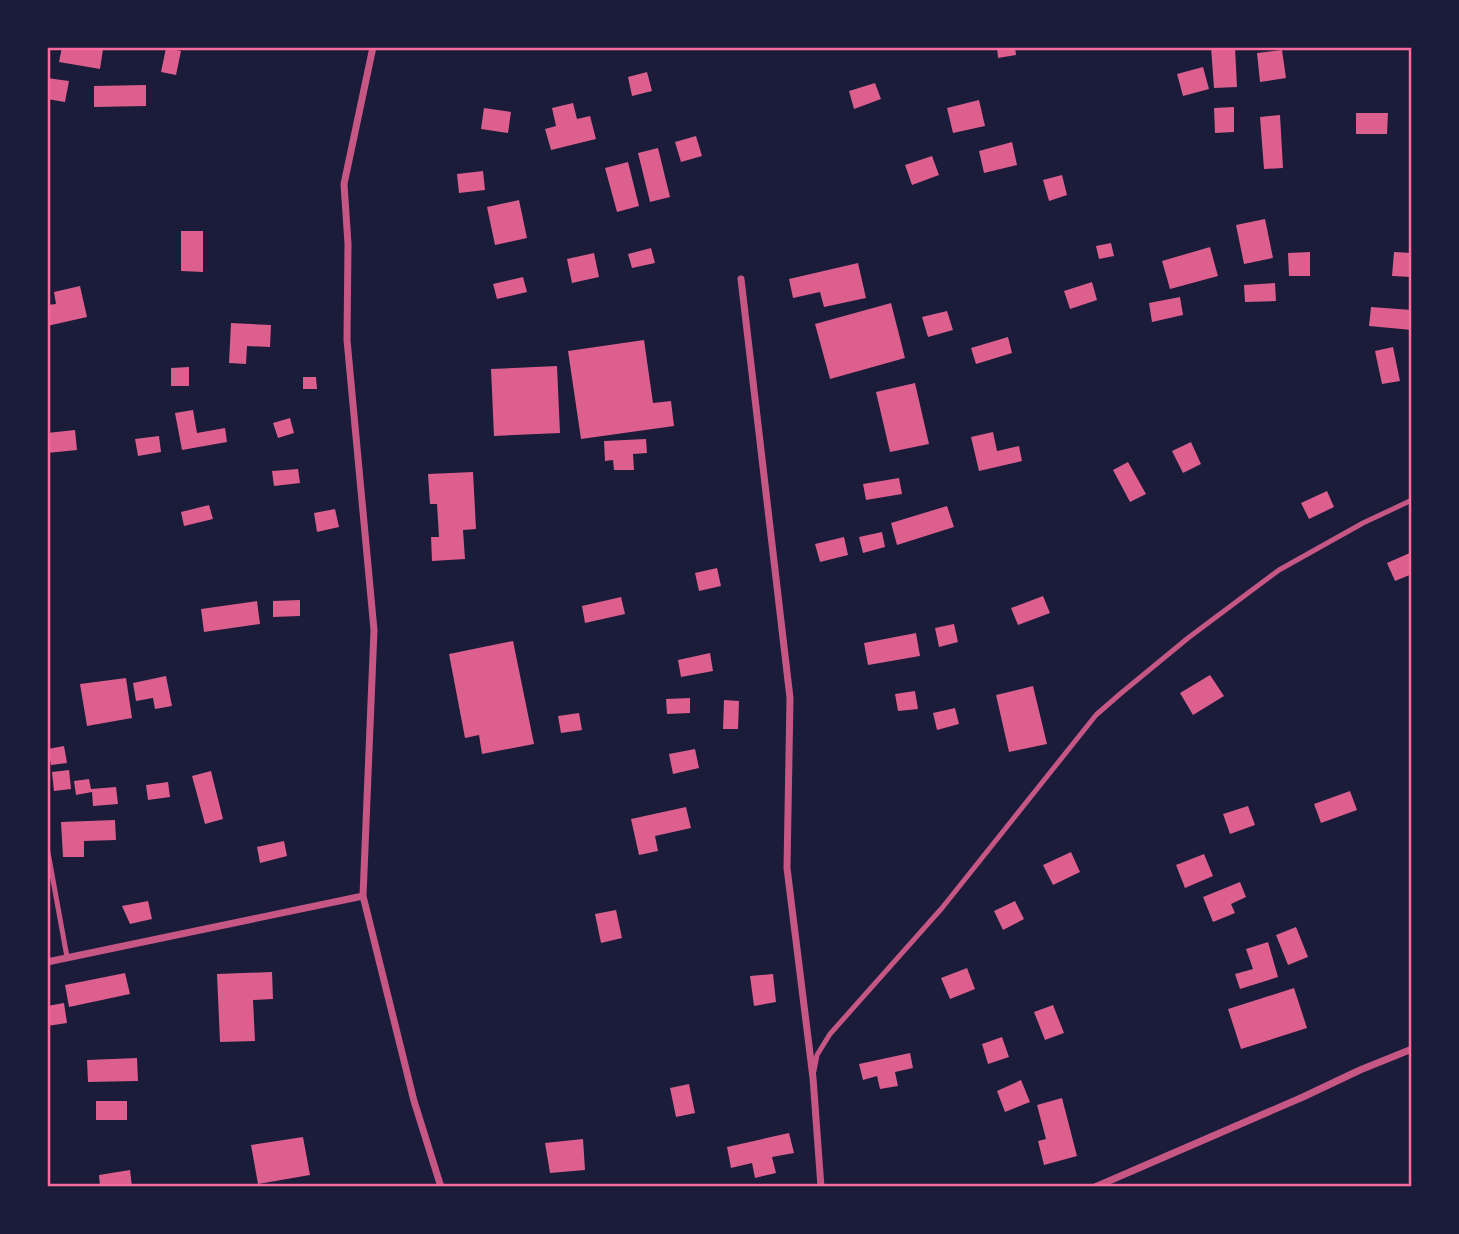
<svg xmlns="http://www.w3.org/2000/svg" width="1459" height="1234" viewBox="0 0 1459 1234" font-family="Helvetica,sans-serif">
	<rect width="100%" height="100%" fill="#1b1b3a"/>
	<path fill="#dd5f8e" d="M 62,47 L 92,47 L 103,49 L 100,69 L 59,62 Z
		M 997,47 L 1015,47 L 1016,55 L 998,58 Z
		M 1211,47 L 1235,47 L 1237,87 L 1214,88 Z
		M 166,48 L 181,51 L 176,75 L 161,72 Z
		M 1282,50 L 1286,78 L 1260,82 L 1257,53 Z
		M 1203,67 L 1209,89 L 1183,96 L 1177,74 Z
		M 647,72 L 652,91 L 632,96 L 628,77 Z
		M 47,78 L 69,81 L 65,102 L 47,99 Z
		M 875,83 L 881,99 L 854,109 L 849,91 Z
		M 146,85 L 146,106 L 94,107 L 94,86 Z
		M 979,100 L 985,126 L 953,133 L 947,108 Z
		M 573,103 L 577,119 L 590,116 L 596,139 L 551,150 L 545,129 L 556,126 L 552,108 Z
		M 1234,107 L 1234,132 L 1215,133 L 1214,108 Z
		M 484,108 L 511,112 L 508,133 L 481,129 Z
		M 1356,113 L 1388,113 L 1387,134 L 1356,134 Z
		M 1280,115 L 1283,168 L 1264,169 L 1260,117 Z
		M 696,136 L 702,156 L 681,162 L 675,142 Z
		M 1012,142 L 1017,165 L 984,173 L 979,151 Z
		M 658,148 L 670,197 L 650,202 L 638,153 Z
		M 932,156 L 939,175 L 912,185 L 905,165 Z
		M 628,162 L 639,206 L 617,212 L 605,168 Z
		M 483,171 L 485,190 L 459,193 L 457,174 Z
		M 1062,175 L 1067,195 L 1049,201 L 1043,180 Z
		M 519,200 L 527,238 L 495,245 L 487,207 Z
		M 1265,219 L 1273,258 L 1244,264 L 1236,225 Z
		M 181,231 L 203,231 L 203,272 L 181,271 Z
		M 1111,243 L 1114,256 L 1099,259 L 1096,246 Z
		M 1210,247 L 1218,276 L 1170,289 L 1162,261 Z
		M 651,248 L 655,263 L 632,268 L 628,254 Z
		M 1310,252 L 1310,276 L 1289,276 L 1288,253 Z
		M 1394,252 L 1412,253 L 1412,277 L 1392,276 Z
		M 594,253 L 599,277 L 572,283 L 567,259 Z
		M 858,263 L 866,298 L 824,307 L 820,292 L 793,298 L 789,279 Z
		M 523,277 L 527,292 L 497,299 L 493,284 Z
		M 1092,282 L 1097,300 L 1070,309 L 1064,291 Z
		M 1275,283 L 1276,301 L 1245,302 L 1244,285 Z
		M 80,286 L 87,317 L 47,326 L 47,305 L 56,304 L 54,292 Z
		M 1180,297 L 1183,315 L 1152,322 L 1149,303 Z
		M 891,303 L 905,358 L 830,379 L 815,324 Z
		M 1371,307 L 1412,310 L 1412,330 L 1369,326 Z
		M 947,311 L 953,330 L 928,337 L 922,317 Z
		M 231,323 L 271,325 L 270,347 L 247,346 L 246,364 L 229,363 Z
		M 1008,337 L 1012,353 L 976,364 L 971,348 Z
		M 644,340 L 653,403 L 671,401 L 674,426 L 581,439 L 568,351 Z
		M 1393,347 L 1400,381 L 1382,384 L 1375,351 Z
		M 557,366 L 560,433 L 494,436 L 491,369 Z
		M 189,367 L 189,386 L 171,386 L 171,368 Z
		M 303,377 L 316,377 L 317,389 L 303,389 Z
		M 915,383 L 929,444 L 890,452 L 876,392 Z
		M 193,410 L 197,433 L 225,428 L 227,442 L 182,450 L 175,413 Z
		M 290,418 L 294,433 L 278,438 L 273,423 Z
		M 75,430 L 77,450 L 47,453 L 47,433 Z
		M 993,432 L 997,451 L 1019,446 L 1022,461 L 979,471 L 971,437 Z
		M 159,436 L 161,452 L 138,456 L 135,439 Z
		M 646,439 L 647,453 L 633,454 L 634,470 L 614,470 L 613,460 L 605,461 L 604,441 Z
		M 1191,442 L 1201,464 L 1183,473 L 1172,451 Z
		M 1128,462 L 1146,494 L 1130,502 L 1113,470 Z
		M 298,469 L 300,483 L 274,486 L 272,471 Z
		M 473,472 L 476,529 L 463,530 L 465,559 L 432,561 L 431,537 L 439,537 L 437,504 L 430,504 L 428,474 Z
		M 899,478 L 902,494 L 866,500 L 863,484 Z
		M 1327,491 L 1334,507 L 1309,519 L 1301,503 Z
		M 209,505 L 213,519 L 184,526 L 181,512 Z
		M 947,506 L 954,527 L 897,545 L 891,523 Z
		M 335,509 L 339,527 L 317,532 L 314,513 Z
		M 882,532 L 885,547 L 863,553 L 859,537 Z
		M 844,537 L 848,555 L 820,562 L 815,544 Z
		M 1412,552 L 1412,574 L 1395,581 L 1387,563 Z
		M 717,568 L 721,586 L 699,591 L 695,573 Z
		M 1043,596 L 1050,613 L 1018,625 L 1011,608 Z
		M 621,597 L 625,614 L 585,623 L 582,606 Z
		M 300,600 L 300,616 L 273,617 L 273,601 Z
		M 257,601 L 260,624 L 204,632 L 201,609 Z
		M 954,624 L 958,642 L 939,647 L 935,628 Z
		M 916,633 L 920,656 L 868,665 L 864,643 Z
		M 513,641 L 534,744 L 482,754 L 479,735 L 465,738 L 449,654 Z
		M 710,653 L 713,671 L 681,677 L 678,660 Z
		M 1210,675 L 1224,696 L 1193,715 L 1180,693 Z
		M 166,676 L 172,706 L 155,709 L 153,698 L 136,701 L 133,683 Z
		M 126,678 L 132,718 L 87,726 L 80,684 Z
		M 1033,686 L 1047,744 L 1009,752 L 996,695 Z
		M 915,691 L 918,709 L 898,711 L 895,694 Z
		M 690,698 L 690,713 L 667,714 L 666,699 Z
		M 724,700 L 739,701 L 738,729 L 723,729 Z
		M 955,708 L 959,724 L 937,730 L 933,713 Z
		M 579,713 L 582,730 L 561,733 L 558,716 Z
		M 64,746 L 67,763 L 51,765 L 48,749 Z
		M 695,749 L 699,768 L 673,774 L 669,754 Z
		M 69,770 L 71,789 L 54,791 L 52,772 Z
		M 211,771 L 223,819 L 205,824 L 192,776 Z
		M 89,779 L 91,789 L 116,787 L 118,804 L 93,806 L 92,792 L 76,795 L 74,781 Z
		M 168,782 L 170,797 L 148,800 L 146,785 Z
		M 1350,791 L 1357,810 L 1321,823 L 1314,804 Z
		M 1248,806 L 1255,825 L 1230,834 L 1223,814 Z
		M 686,807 L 691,828 L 655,836 L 658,851 L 639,855 L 631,819 Z
		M 115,820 L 116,840 L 84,841 L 84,857 L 63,857 L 61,822 Z
		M 284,841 L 287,856 L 260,863 L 257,847 Z
		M 1071,852 L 1080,872 L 1053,885 L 1043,865 Z
		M 1204,854 L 1213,876 L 1185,888 L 1176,865 Z
		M 1240,882 L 1246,897 L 1231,904 L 1235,913 L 1213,922 L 1203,897 Z
		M 148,901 L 152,919 L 130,924 L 122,906 Z
		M 1015,901 L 1024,919 L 1003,930 L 994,911 Z
		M 616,910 L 622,938 L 601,943 L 595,914 Z
		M 1296,927 L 1308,957 L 1288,965 L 1276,935 Z
		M 1268,942 L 1278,977 L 1240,989 L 1235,974 L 1253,969 L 1246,949 Z
		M 967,968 L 975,989 L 950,999 L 941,978 Z
		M 272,972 L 273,999 L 253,1000 L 255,1041 L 220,1042 L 217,974 Z
		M 125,973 L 130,994 L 69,1007 L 65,985 Z
		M 773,974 L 776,1002 L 754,1006 L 750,976 Z
		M 1294,988 L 1307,1028 L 1241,1049 L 1228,1009 Z
		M 64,1003 L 67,1023 L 47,1026 L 47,1006 Z
		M 1053,1005 L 1064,1033 L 1045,1040 L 1034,1012 Z
		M 1002,1037 L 1009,1057 L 988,1064 L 982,1044 Z
		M 910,1053 L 913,1068 L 895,1072 L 898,1086 L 880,1089 L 877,1076 L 863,1080 L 859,1064 Z
		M 137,1058 L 138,1081 L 88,1082 L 87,1060 Z
		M 1021,1080 L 1030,1102 L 1005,1112 L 997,1091 Z
		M 689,1084 L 695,1113 L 676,1117 L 670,1088 Z
		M 1062,1098 L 1077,1156 L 1044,1165 L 1038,1141 L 1046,1139 L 1037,1105 Z
		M 96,1101 L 127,1101 L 127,1120 L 96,1120 Z
		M 789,1133 L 794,1153 L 772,1157 L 776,1173 L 755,1178 L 752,1163 L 731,1168 L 727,1147 Z
		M 303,1137 L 310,1175 L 258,1184 L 251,1145 Z
		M 583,1139 L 585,1170 L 550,1173 L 545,1143 Z
		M 130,1170 L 132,1187 L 100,1187 L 99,1175 Z"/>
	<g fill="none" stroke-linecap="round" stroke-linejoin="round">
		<path stroke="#c65784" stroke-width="5" d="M 47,847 L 67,957
			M 814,1071 L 817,1055 L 830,1034 L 942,908 L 1096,715 L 1120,694 L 1188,638 L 1279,570 L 1363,523 L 1412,500"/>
		<path stroke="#c65784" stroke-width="7" d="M 373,47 L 344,184 L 348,244 L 347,340 L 374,630 L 363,896 L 414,1101 L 441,1187
			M 741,279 L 790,698 L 787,868 L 813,1078 L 821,1187
			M 47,962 L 363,896
			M 1095,1187 L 1303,1097 L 1360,1070 L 1412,1049"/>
	</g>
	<rect width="1459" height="1234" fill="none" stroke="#1b1b3a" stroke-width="98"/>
	<rect x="49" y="49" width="1361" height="1136" fill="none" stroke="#ff6b9d" stroke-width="2.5"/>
</svg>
